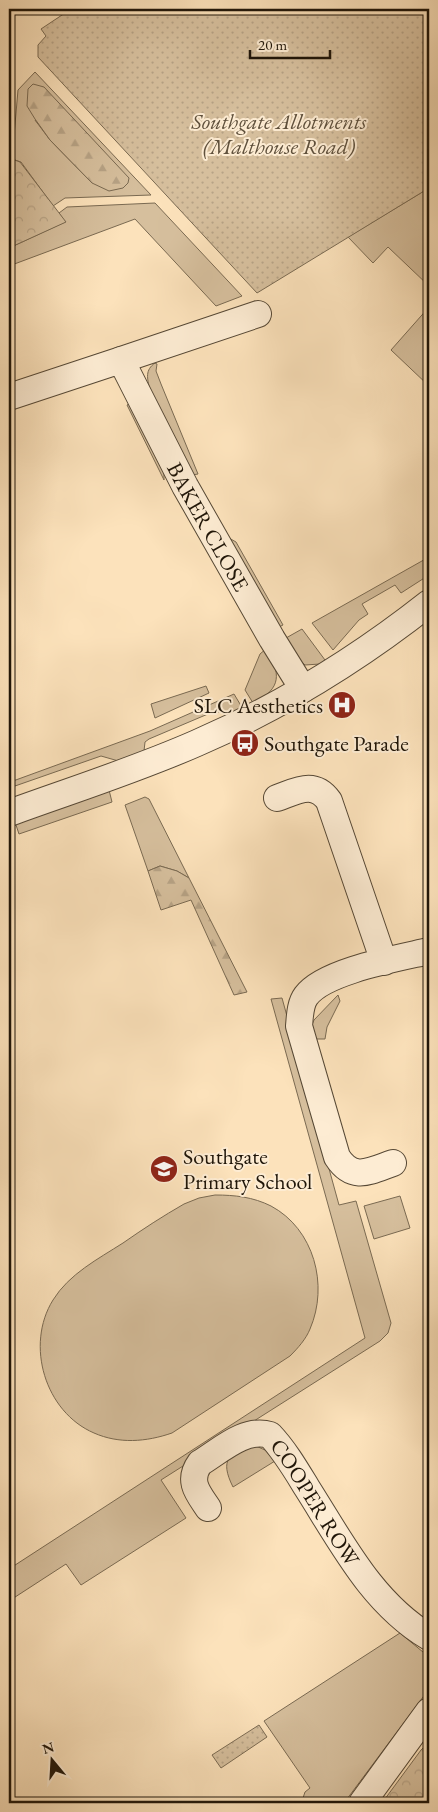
<svg xmlns="http://www.w3.org/2000/svg" width="438" height="1812" viewBox="0 0 438 1812" font-family="'EB Garamond',serif">
	<defs>
		<pattern id="forest-firs" width="22" height="20" patternUnits="userSpaceOnUse" patternTransform="scale(1.25)"><rect width="22" height="20" fill="#d6bf9d"/><path d="M5 1l3.5 6h-7zM16 11l3.5 6h-7z" fill="#b7a386"/></pattern>
		<pattern id="park-crowns" width="20" height="18" patternUnits="userSpaceOnUse" patternTransform="scale(1.25)"><rect width="20" height="18" fill="#d6bf9d"/><path d="M2 6a3 3 0 1 1 6 0M12 15a3 3 0 1 1 6 0" fill="none" stroke="#b7a386"/></pattern>
		<pattern id="garden-dots" width="8" height="8" patternUnits="userSpaceOnUse" patternTransform="scale(1.25)"><rect width="8" height="8" fill="#d6bf9d"/><path d="M2 2h.1M6 6h.1" fill="none" stroke="#b7a386" stroke-width="1.8" stroke-linecap="round"/></pattern>
	</defs>
	<rect width="100%" height="100%" fill="#fce2bb"/>
	<filter id="stains"><feTurbulence type="fractalNoise" baseFrequency=".004" numOctaves="4"/><feColorMatrix values="0 0 0 0 .2 0 0 0 0 .09 0 0 0 0 .02 0 0 0 .5 -.17"/></filter>
	<radialGradient id="worn" r=".72"><stop offset=".6" stop-color="#630" stop-opacity="0"/><stop offset="1" stop-color="#630" stop-opacity=".3"/></radialGradient>
	<path fill="#d6bf9d" stroke="#7a6a52" fill-rule="evenodd" d="M 35,72 L 151,195 L 65,198 L 53,206 L 21,162 L 12,159 L 18,90 ZM 35,120 L 92,183 L 50,140 Z
		M 429,188 L 429,286 L 388,247 L 373,263 L 348,237 Z
		M 155,203 L 242,296 L 216,306 L 135,219 L 9,266 L 9,248 L 65,222 L 59,213 L 67,207 Z
		M 429,307 L 429,386 L 391,350 Z
		M 155,363 L 157,364 L 156,371 L 161,384 L 198,474 L 192,475 L 150,390 C 147,378 145,370 155,363 Z
		M 132,402 L 164,466 L 164,480 L 127,405 Z
		M 229,538 L 236,542 L 283,625 L 279,627 Z
		M 429,557 L 429,575 L 401,593 L 395,585 L 362,604 L 368,614 L 359,620 L 333,650 L 312,623 Z
		M 302,629 L 325,660 L 320,664 L 305,665 L 296,656 L 286,638 Z
		M 267,648 C 280,674 283,688 253,703 L 245,690 L 260,654 Z
		M 206,686 L 209,693 L 155,718 L 151,704 Z
		M 234,694 L 243,709 L 230,715 L 215,711 L 149,739 L 145,742 L 144,751 L 122,762 L 101,756 L 15,786 L 13,781 L 150,731 Z
		M 109,790 L 112,802 L 19,834 L 15,822 Z
		M 145,797 L 149,799 L 189,878 L 177,871 L 160,866 L 148,871 L 125,805 Z
		M 338,995 L 340,1001 L 327,1027 L 325,1039 L 314,1039 L 312,1025 L 314,1020 Z
		M 282,998 L 339,1205 L 356,1201 L 391,1323 L 388,1333 L 380,1341 L 161,1480 L 186,1518 L 81,1585 L 66,1564 L 9,1601 L 9,1569 L 365,1338 L 271,999 Z
		M 215,1195 C 235,1195 253,1197 271,1206 C 314,1229 329,1285 310,1329 C 306,1339 298,1348 290,1356 L 172,1433 C 146,1442 119,1444 94,1433 C 45,1412 25,1345 53,1300 C 69,1274 98,1259 123,1243 C 143,1229 163,1216 184,1204 L 199,1198 Z
		M 400,1196 L 410,1228 L 374,1239 L 364,1206 Z
		M 256,1446 L 265,1450 L 275,1461 L 233,1487 C 219,1459 229,1452 256,1446 Z
		M 400,1633 L 429,1657 L 429,1689 L 344,1803 L 306,1803 L 303,1798 L 305,1792 L 310,1788 L 264,1721 Z"/>
	<path fill="url(#forest-firs)" stroke="#7a6a52" d="M 33,84 L 44,87 L 129,178 L 128,183 L 123,188 L 109,191 L 92,183 L 50,140 L 35,119 L 27,106 L 28,89 Z
		M 160,866 L 177,871 L 189,878 L 247,992 L 234,995 L 191,900 L 161,910 L 148,871 Z"/>
	<path fill="url(#park-crowns)" stroke="#7a6a52" d="M 9,158 L 20,162 L 66,222 L 9,248 Z
		M 429,1742 L 429,1803 L 382,1803 L 421,1750 Z"/>
	<path fill="url(#garden-dots)" stroke="#7a6a52" d="M 71,9 L 429,9 L 429,188 L 257,293 L 38,57 L 38,45 L 46,36 L 41,29 Z
		M 259,1725 L 267,1737 L 221,1768 L 212,1755 Z"/>
	<g fill="none" stroke-linecap="round" stroke-linejoin="round">
		<defs>
			<g id="minor">
				<path d="M 121,360 L 258,314"/>
				<path id="s1" d="M 9,397 L 121,360 L 185,486 L 272,639 L 303,689"/>
				<path d="M 277,798 C 297,791 314,780 329,801 L 384,962"/>
				<path d="M 9,813 C 72,790 136,770 197,743 C 280,707 358,659 429,603"/>
				<path d="M 393,1163 C 370,1171 353,1182 337,1157 L 299,1026 C 300,1016 300,1004 306,996 C 324,971 399,958 429,951"/>
				<path id="s2" d="M 208,1508 C 198,1493 187,1481 200,1463 C 220,1451 245,1427 270,1435 C 285,1451 296,1470 307,1488 C 342,1543 372,1603 429,1637"/>
				<path d="M 362,1803 L 429,1711"/>
			</g>
		</defs>
		<use href="#minor" stroke="#564835" stroke-width="28"/>
		<use href="#minor" stroke="#fdecd3" stroke-width="26"/>
	</g>
	<defs>
		<symbol id="hospital-disc" viewBox="-11 -11 22 22"><circle r="9.5" fill="#8f2418" stroke="#fdecd3"/><path d="M-5-5h3v3.5h4V-5h3V5h-3V1.5h-4V5h-3Z" fill="#fff"/></symbol>
		<symbol id="bus-disc" viewBox="-11 -11 22 22"><circle r="9.5" fill="#8f2418" stroke="#fdecd3"/><path d="M-5-6H5V4H4V6H2V4H-2V6H-4V4H-5ZM-3.5-4V0h7V-4ZM-3.5 1.2v1.5H-2V1.2ZM2 1.2v1.5H3.5V1.2Z" fill="#fff"/></symbol>
		<symbol id="school-disc" viewBox="-11 -11 22 22"><circle r="9.5" fill="#8f2418" stroke="#fdecd3"/><path d="M0-5L7-2L0 1L-7-2ZM-4 1L0 2.5L4 1V4Q0 6-4 4Z" fill="#fff"/></symbol>
	</defs>
	<g fill-rule="evenodd">
		<use href="#hospital-disc" x="326" y="689" width="32" height="32"/>
		<use href="#bus-disc" x="229" y="727" width="32" height="32"/>
		<use href="#school-disc" x="148" y="1153" width="32" height="32"/>
	</g>
	<g text-anchor="middle" stroke-width="4" stroke-linejoin="round" paint-order="stroke">
		<g font-size="22" font-style="italic" fill="#5f503c" stroke="#fdecd3">
			<text x="279" y="129">Southgate Allotments<tspan x="279" dy="25">(Malthouse Road)</tspan></text>
		</g>
		<g font-size="22" fill="#1f1508" stroke="#fdecd3">
			<text dy="8" stroke="none"><textPath href="#s1" startOffset="306">BAKER CLOSE</textPath></text>
			<text dy="8" stroke="none"><textPath href="#s2" startOffset="209">COOPER ROW</textPath></text>
		</g>
		<g font-size="22" fill="#1f1508" stroke="#fdecd3" text-anchor="start">
			<text x="323" y="713" text-anchor="end">SLC Aesthetics</text>
			<text x="264" y="751">Southgate Parade</text>
			<text x="183" y="1164">Southgate<tspan x="183" dy="25">Primary School</tspan></text>
		</g>
	</g>
	<rect width="438" height="1812" fill="none" stroke="#fce2bb" stroke-width="30"/>
	<rect x="10" y="10" width="418" height="1792" fill="none" stroke="#1f1508" stroke-width="2.5"/>
	<rect x="15" y="15" width="408" height="1782" fill="none" stroke="#1f1508"/>
	<g transform="translate(52 1760) rotate(342)" stroke="#fdecd3" stroke-width="4" paint-order="stroke">
	<path d="M0-4L9 19L0 12L-9 19Z" fill="#1f1508"/>
	<text y="-8" font-size="14" font-weight="bold" text-anchor="middle" fill="#1f1508">N</text>
	</g>
	<path d="M250 50v8h80v-8" fill="none" stroke="#1f1508" stroke-width="2.5"/>
	<text x="258" y="50" font-size="15" fill="#1f1508" stroke="#fdecd3" stroke-width="4" paint-order="stroke">20 m</text>
	<rect width="100%" height="100%" filter="url(#stains)"/>
	<rect width="100%" height="100%" fill="url(#worn)"/>
</svg>
